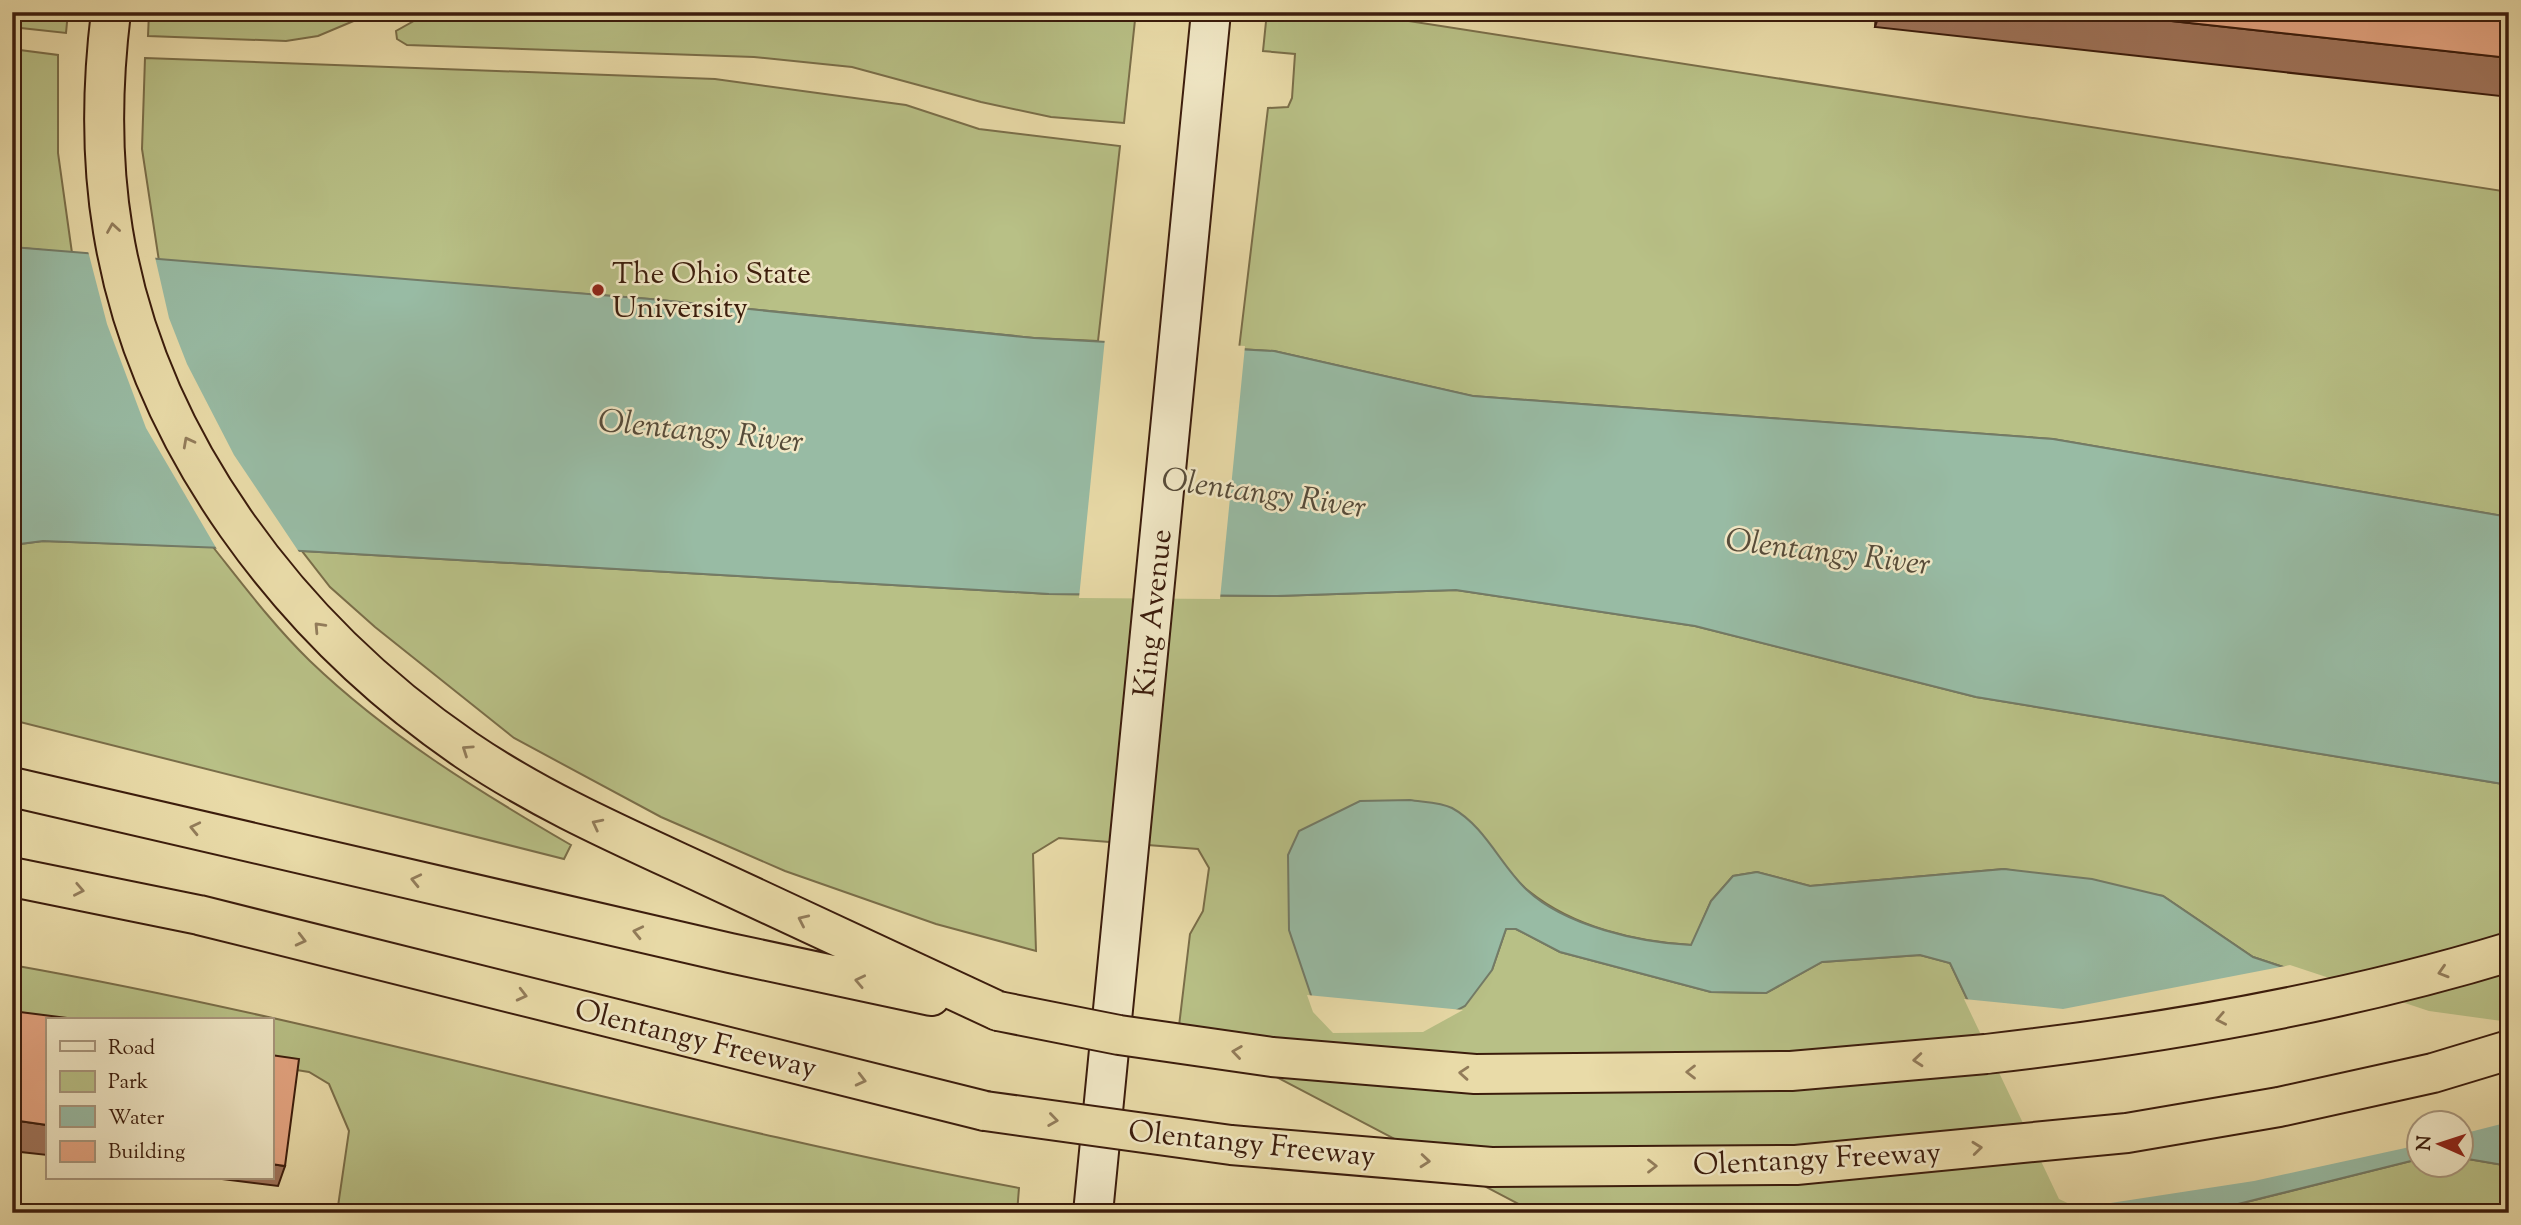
<svg xmlns="http://www.w3.org/2000/svg" width="2521" height="1225" viewBox="0 0 2521 1225" font-family="'Sorts Mill Goudy',serif">
	<rect width="100%" height="100%" fill="#e9dba8"/>
	<filter id="stains"><feTurbulence type="fractalNoise" baseFrequency=".00286" numOctaves="4"/><feColorMatrix values="0 0 0 0 .2 0 0 0 0 .09 0 0 0 0 .02 0 0 0 .5 -.17"/></filter>
	<radialGradient id="worn" r=".72"><stop offset=".6" stop-color="#630" stop-opacity="0"/><stop offset="1" stop-color="#630" stop-opacity=".3"/></radialGradient>
	<path fill="#b8c086" stroke="#7a6e49" stroke-width="2" d="M 12,12 L 68,12 L 66,33 L 12,27 Z
		M 149,12 L 375,12 L 318,36 L 286,41 L 148,36 Z
		M 430,12 L 1123,12 L 1135,20 L 1124,123 L 1051,117 L 981,102 L 852,67 L 754,57 L 407,45 L 397,39 L 396,31 Z
		M 1267,12 L 1306,19 L 1307,12 L 1351,12 L 2509,192 L 2509,517 L 2053,439 L 1472,396 L 1274,351 L 1239,349 L 1268,108 L 1288,107 L 1292,98 L 1295,54 L 1263,51 Z
		M 12,49 L 58,55 L 58,153 L 72,253 L 12,247 Z
		M 145,58 L 715,79 L 906,105 L 979,129 L 1120,146 L 1098,341 L 1034,338 L 650,299 L 159,261 L 142,149 Z
		M 43,541 L 213,547 C 244,586 274,626 310,661 C 387,735 478,791 571,845 L 564,859 L 12,720 L 12,545 Z
		M 302,551 L 1049,594 L 1277,596 L 1456,590 L 1695,626 L 1976,697 L 2509,785 L 2509,1026 L 2428,1015 L 2253,957 L 2163,896 L 2004,869 L 1810,886 L 1757,872 L 1733,876 L 1711,901 L 1692,945 C 1636,942 1574,927 1530,892 C 1510,877 1494,849 1478,830 L 1492,970 L 1506,929 L 1516,929 L 1560,952 L 1711,992 L 1766,993 L 1822,962 L 1920,955 L 1950,963 L 2061,1197 L 2099,1213 L 1536,1213 L 1179,1026 L 1190,934 L 1203,911 L 1209,868 L 1198,849 L 1059,838 L 1033,854 L 1036,951 L 936,924 L 785,871 L 661,817 L 514,738 L 375,627 L 330,587 Z
		M 12,965 C 351,1025 681,1125 1019,1188 L 1017,1213 L 337,1213 L 349,1131 L 329,1084 L 309,1072 L 271,1066 L 271,1020 L 47,1020 L 12,1026 Z
		M 2462,1158 L 2509,1166 L 2509,1213 L 2202,1213 L 2419,1159 L 2420,1166 L 2462,1166 Z"/>
	<path fill="#98bba4" stroke="#737b67" stroke-width="2" d="M 12,247 L 650,299 L 1034,338 L 1274,351 L 1473,396 L 2053,439 L 2509,517 L 2509,785 L 1976,697 L 1695,626 L 1456,590 L 1277,596 L 1049,594 L 302,551 L 43,541 L 12,545 Z
		M 1410,800 C 1422,802 1441,802 1452,808 C 1485,826 1501,866 1527,890 C 1565,926 1641,943 1691,945 L 1711,901 L 1733,876 L 1757,872 L 1810,886 L 2004,869 L 2092,879 L 2163,896 L 2253,957 L 2428,1015 L 2509,1026 L 2509,1166 L 2462,1158 L 2462,1124 L 2420,1124 L 2419,1159 L 2202,1213 L 2099,1213 L 2061,1197 L 1950,963 L 1920,955 L 1822,962 L 1766,993 L 1711,992 L 1560,952 L 1516,929 L 1506,929 L 1492,970 L 1465,1006 L 1422,1029 L 1316,1010 L 1289,930 L 1288,855 L 1299,831 L 1360,801 Z"/>
	<path fill="#e9dba8" d="M 88,251 L 155,257 L 169,318 L 187,364 L 234,455 L 301,555 L 218,551 L 146,428 L 107,324 Z
		M 1105,338 L 1245,346 L 1220,599 L 1079,598 Z
		M 2290,965 L 2429,1011 L 2509,1022 L 2509,1122 L 2462,1134 L 2462,1124 L 2420,1124 L 2419,1145 L 2254,1181 L 2078,1208 L 2059,1199 L 1964,999 L 2063,1009 Z
		M 1307,995 L 1463,1010 L 1423,1032 L 1333,1033 L 1313,1012 Z"/>
	<g fill="none" stroke-linecap="round" stroke-linejoin="round">
		<defs>
			<path id="secondary" d="M 1093,1213 L 1211,12"/>
			<path id="highway" d="M 111,12 C 102,85 101,159 113,231 C 148,444 292,631 466,750 C 541,801 624,837 706,875 C 803,920 901,966 998,1011
				M 12,787 L 730,953 L 931,996
				M 12,877 L 199,915 L 985,1111
				M 1986,1054 C 2162,1034 2339,1004 2509,952"/>
		</defs>
		<use href="#secondary" stroke="#3b1c0c" stroke-width="42"/>
		<use href="#highway" stroke="#3b1c0c" stroke-width="42"/>
		<use href="#secondary" stroke="#f1e8c6" stroke-width="38"/>
		<use href="#highway" stroke="#e9dba8" stroke-width="38"/>
		<defs>
			<path id="highway-bridge" d="M 998,1011 L 1119,1035 L 1272,1057 L 1475,1074 L 1791,1071 L 1986,1054
				M 985,1111 L 1231,1145 L 1491,1167 L 1796,1165 L 2127,1133 L 2279,1107 L 2433,1073 L 2509,1050"/>
		</defs>
		<use href="#highway-bridge" stroke="#3b1c0c" stroke-width="42" stroke-linecap="butt"/>
		<use href="#highway-bridge" stroke="#e9dba8" stroke-width="38"/>
	</g>
	<path fill="#c58e70" stroke="#3b1c0c" stroke-width="2" d="M 1876,12 L 2509,12 L 1875,27 Z"/>
	<path fill="#a0745b" stroke="#3b1c0c" stroke-width="2" d="M 1880,12 L 2089,12 L 2509,58 L 2509,97 L 1875,27 Z
		M 12,1120 L 47,1125 L 47,1155 L 12,1151 Z
		M 271,1164 L 285,1166 L 278,1186 L 214,1178 L 271,1178 Z"/>
	<path fill="#e5a582" stroke="#3b1c0c" stroke-width="2" d="M 2089,12 L 2509,12 L 2509,58 Z
		M 12,1011 L 83,1020 L 47,1020 L 47,1125 L 12,1120 Z
		M 271,1055 L 299,1059 L 285,1166 L 271,1164 Z"/>
	<defs><path id="oneway-chevron" d="M-2-3.5L2.5 0L-2 3.5" fill="none" stroke-width="1.6" stroke-linecap="round" stroke-linejoin="round" transform="scale(1.75)"/></defs>
	<g stroke="#927c5a">
		<use href="#oneway-chevron" transform="translate(113 228) rotate(-99)"/>
		<use href="#oneway-chevron" transform="translate(188 442) rotate(-118)"/>
		<use href="#oneway-chevron" transform="translate(319 627) rotate(-133)"/>
		<use href="#oneway-chevron" transform="translate(467 750) rotate(-146)"/>
		<use href="#oneway-chevron" transform="translate(597 824) rotate(-153)"/>
		<use href="#oneway-chevron" transform="translate(195 828) rotate(-167)"/>
		<use href="#oneway-chevron" transform="translate(416 880) rotate(-167)"/>
		<use href="#oneway-chevron" transform="translate(79 890) rotate(11)"/>
		<use href="#oneway-chevron" transform="translate(803 920) rotate(-155)"/>
		<use href="#oneway-chevron" transform="translate(638 932) rotate(-167)"/>
		<use href="#oneway-chevron" transform="translate(301 940) rotate(14)"/>
		<use href="#oneway-chevron" transform="translate(2443 972) rotate(163)"/>
		<use href="#oneway-chevron" transform="translate(860 981) rotate(-168)"/>
		<use href="#oneway-chevron" transform="translate(522 995) rotate(14)"/>
		<use href="#oneway-chevron" transform="translate(2221 1019) rotate(169)"/>
		<use href="#oneway-chevron" transform="translate(1237 1052) rotate(-172)"/>
		<use href="#oneway-chevron" transform="translate(1918 1060) rotate(175)"/>
		<use href="#oneway-chevron" transform="translate(1691 1072) rotate(180)"/>
		<use href="#oneway-chevron" transform="translate(1464 1073) rotate(-176)"/>
		<use href="#oneway-chevron" transform="translate(861 1080) rotate(14)"/>
		<use href="#oneway-chevron" transform="translate(1053 1120) rotate(8)"/>
		<use href="#oneway-chevron" transform="translate(1977 1148) rotate(-6)"/>
		<use href="#oneway-chevron" transform="translate(1425 1161) rotate(5)"/>
		<use href="#oneway-chevron" transform="translate(1652 1166)"/>
	</g>
	<circle fill="#8f2418" stroke="#f1e8c6" stroke-width="2.5" cx="598" cy="290" r="7"/>
	<g text-anchor="middle" stroke-width="5" stroke-linejoin="round" paint-order="stroke">
		<g font-size="30" fill="#3b1c0c" stroke="#f1e8c6" text-anchor="start">
			<text x="612" y="283">The Ohio State<tspan x="612" dy="34">University</tspan></text>
		</g>
		<g font-size="30" fill="#3b1c0c" stroke="#f1e8c6">
			<text transform="translate(1152 613) rotate(-84)" y="10">King Avenue</text>
			<text transform="translate(696 1038) rotate(14)" y="10">Olentangy Freeway</text>
			<text transform="translate(1252 1143) rotate(6)" y="10">Olentangy Freeway</text>
			<text transform="translate(1817 1158) rotate(-3)" y="10">Olentangy Freeway</text>
		</g>
		<g font-size="32" font-style="italic" fill="#574c3a" stroke="#f1e8c6">
			<text transform="translate(701 430) rotate(6)" y="11">Olentangy River</text>
			<text transform="translate(1264 492) rotate(8)" y="11">Olentangy River</text>
			<text transform="translate(1828 551) rotate(7)" y="11">Olentangy River</text>
		</g>
	</g>
	<rect width="2521" height="1225" fill="none" stroke="#e9dba8" stroke-width="42"/>
	<rect x="14" y="14" width="2493" height="1197" fill="none" stroke="#3b1c0c" stroke-width="3.5"/>
	<rect x="21" y="21" width="2479" height="1183" fill="none" stroke="#3b1c0c" stroke-width="2"/>
	<rect x="46" y="1018" width="228" height="161" fill="#f1e8c6" stroke="#a8967c" stroke-width="2"/>
	<rect x="60" y="1041" width="35" height="10" fill="#f1e8c6" stroke="#a8967c" stroke-width="2"/>
	<text x="108" y="1054" font-size="21" fill="#3b1c0c">Road</text>
	<rect x="60" y="1071" width="35" height="21" fill="#b8c086" stroke="#a8967c" stroke-width="2"/>
	<text x="108" y="1088" font-size="21" fill="#3b1c0c">Park</text>
	<rect x="60" y="1106" width="35" height="21" fill="#98bba4" stroke="#a8967c" stroke-width="2"/>
	<text x="108" y="1124" font-size="21" fill="#3b1c0c">Water</text>
	<rect x="60" y="1141" width="35" height="21" fill="#e5a582" stroke="#a8967c" stroke-width="2"/>
	<text x="108" y="1158" font-size="21" fill="#3b1c0c">Building</text>
	<g transform="translate(2440 1144) rotate(273)"><circle r="33" fill="#f1e8c6" stroke="#a8967c" stroke-width="2"/>
	<path d="M0-5L12 26L0 18L-12 26Z" fill="#8f2418"/>
	<text y="-10" font-size="19" font-weight="bold" text-anchor="middle" fill="#3b1c0c">N</text>
	</g>
	<rect width="100%" height="100%" filter="url(#stains)"/>
	<rect width="100%" height="100%" fill="url(#worn)"/>
</svg>
